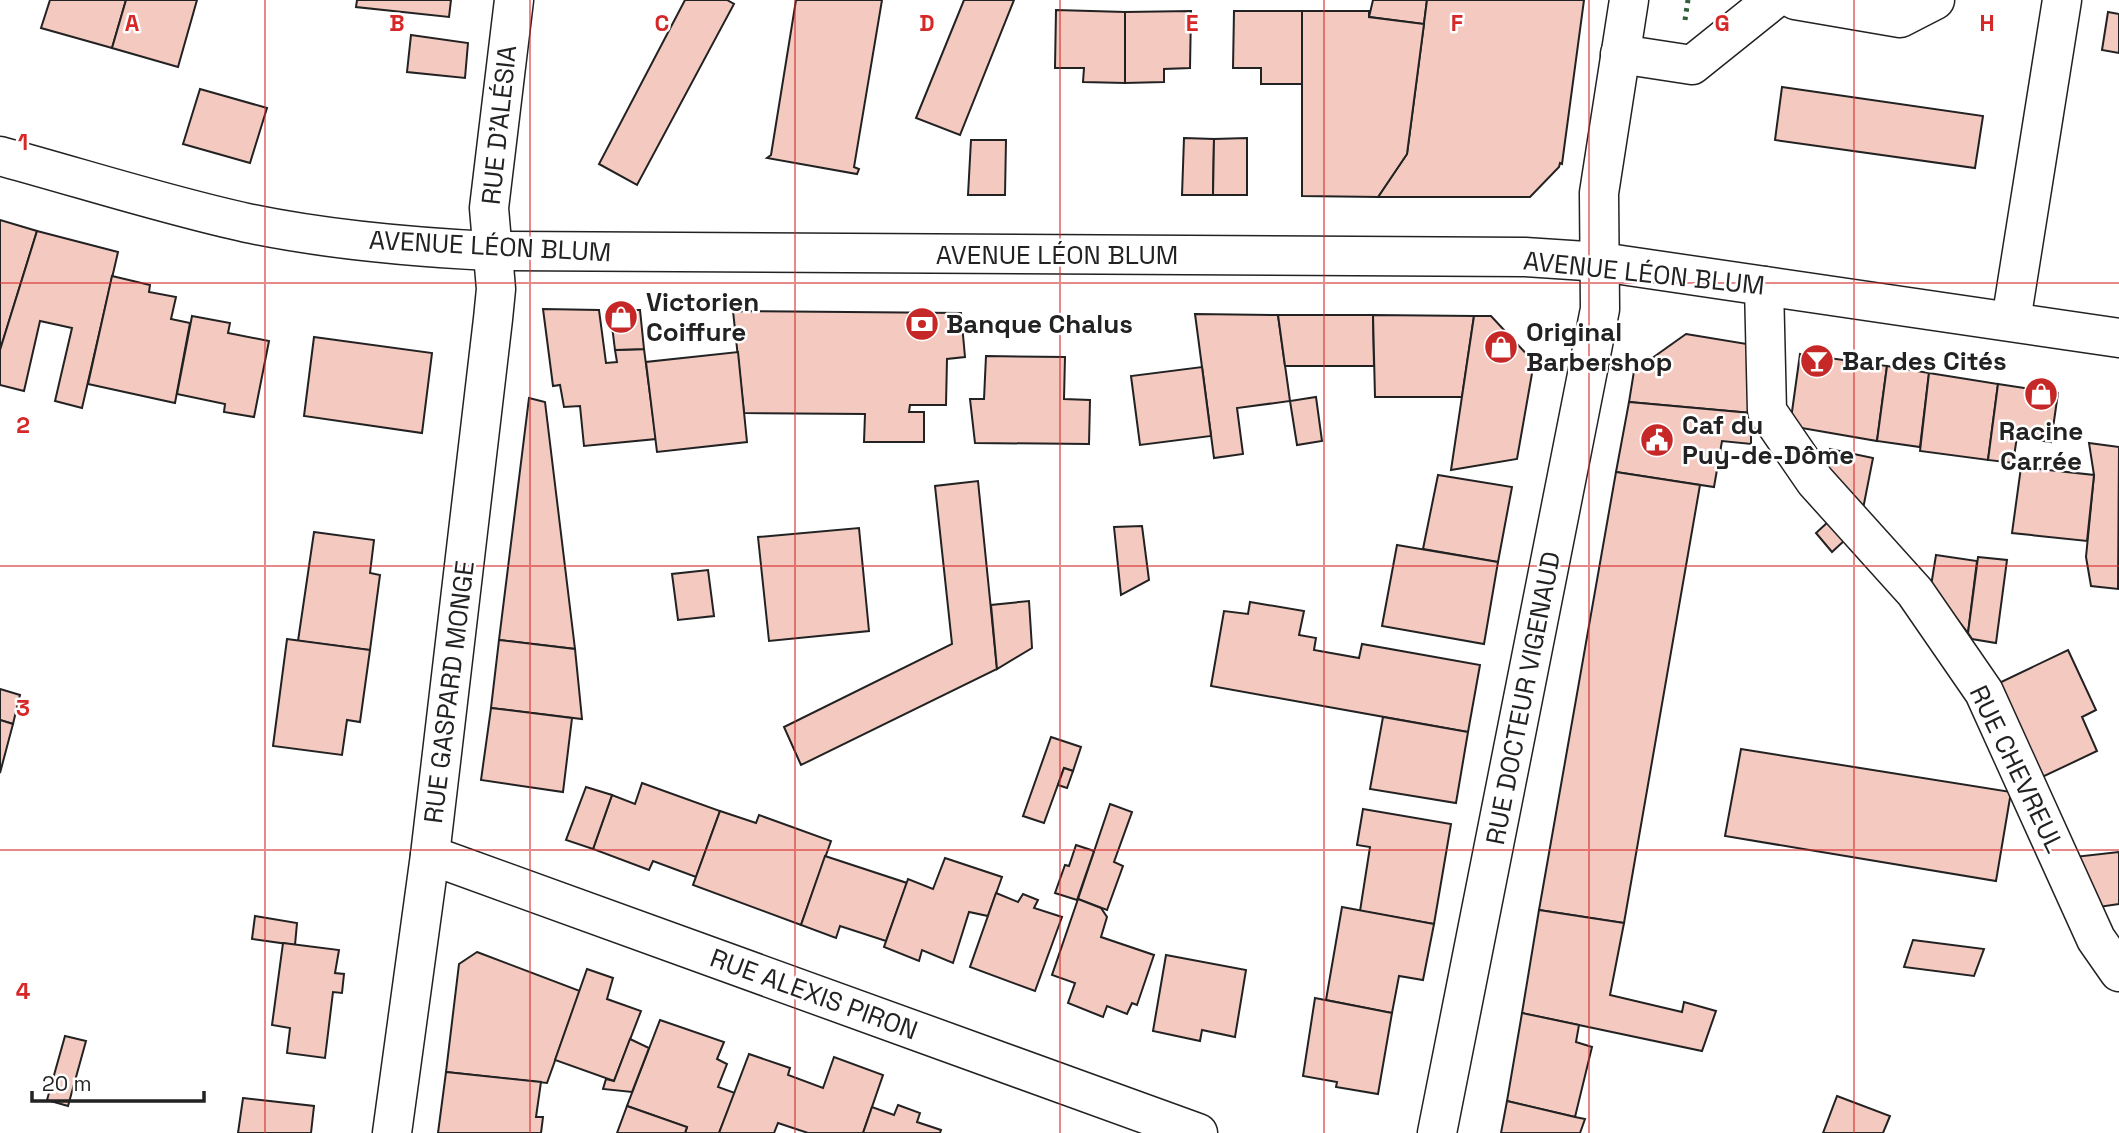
<svg xmlns="http://www.w3.org/2000/svg" width="2119" height="1133" font-family="'Space Grotesk',sans-serif">
<style>
.building{fill:#f3c9c0;stroke:#222;stroke-width:2}
.lines{fill:none;stroke-linecap:round;stroke-linejoin:round}
.minor-casing{stroke:#222;stroke-width:41}
.major-casing{stroke:#222;stroke-width:41}
.minor{stroke:#fff;stroke-width:38}
.major{stroke:#fff;stroke-width:38}
.hedge{stroke:#2f5e38;stroke-width:5;stroke-dasharray:3.5 5;stroke-linecap:butt}
.grid{fill:none;stroke:#d62828;stroke-width:2;stroke-opacity:0.55}
.labels{text-anchor:middle;dominant-baseline:central;stroke-width:5;stroke-linejoin:round;paint-order:stroke}
.street-label{font-size:26px;fill:#222;stroke:#fff}
.poi-label{font-size:26px;font-weight:bold;fill:#222;stroke:#fff;text-anchor:start}
.grid-label{font-size:23px;text-anchor:middle;font-weight:bold;fill:#d62828;stroke:#fff;stroke-width:5;stroke-linejoin:round;paint-order:stroke}
</style>
<rect width="100%" height="100%" fill="#fff"/>
<!-- building -->
<g class="building">
<path d="M50,0h76l-14,48 -71,-20z"/>
<path d="M126,0h71l-19,67 -66,-19z"/>
<path d="M357,0h94l-2,17 -93,-10z"/>
<path d="M685,0h42l7,4 -97,181 -38,-21z"/>
<path d="M796,0h86l-28,167 5,2 -2,5 -90,-16 4,-3z"/>
<path d="M964,0h50l-54,135 -44,-17z"/>
<path d="M1373,0h54l-3,24 -55,-7z"/>
<path d="M1427,0h157l-22,164 -2,-1 -1,4 -29,30h-152l29,-43z"/>
<path d="M1056,10l69,2v71l-42,-1 1,-14h-29z"/>
<path d="M1191,11l-1,57 -26,1v13l-39,1v-71z"/>
<path d="M1234,11h68v73h-41v-16h-28z"/>
<path d="M1302,11h67v6l55,7 -17,130 -29,43 -76,-1z"/>
<path d="M2108,12l11,2v39l-17,-3z"/>
<path d="M411,35l57,8 -3,35 -58,-6z"/>
<path d="M1782,87l201,29 -8,52 -200,-28z"/>
<path d="M200,89l67,19 -17,55 -67,-19z"/>
<path d="M1184,138l30,1 -1,56h-31z"/>
<path d="M1247,138v57h-34l1,-56z"/>
<path d="M971,140h35l-1,55h-37z"/>
<path d="M0,220l37,11 -37,119z"/>
<path d="M37,231l81,21 -36,156 -27,-7 17,-73 -32,-7 -16,70 -24,-6v-35z"/>
<path d="M112,276l38,9 -1,7 27,5 -5,22 19,4 -15,80 -87,-19z"/>
<path d="M543,309l56,1 7,53 11,-1 -2,-12 29,-1 12,90 -72,7 -4,-40 -16,1 -4,-22 -7,1z"/>
<path d="M610,310h30l4,39 -29,1z"/>
<path d="M733,311l228,2 4,44 -18,2 -1,46h-36l-1,7h15v30h-60l1,-28 -121,-1z"/>
<path d="M1195,314l83,1 12,86 -53,7 6,46 -29,4z"/>
<path d="M1278,315h95l1,51h-89z"/>
<path d="M1373,315l101,1 -12,81h-87z"/>
<path d="M192,316l38,7 -2,10 41,8 -15,76 -30,-5 1,-8 -48,-10z"/>
<path d="M1474,316h17l43,46 -17,97 -66,11z"/>
<path d="M1686,334l67,11 -2,68 -122,-11 5,-31z"/>
<path d="M314,337l118,16 -10,80 -118,-17z"/>
<path d="M738,352l9,90 -90,10 -11,-90z"/>
<path d="M1800,354l87,12 -10,75 -87,-15z"/>
<path d="M986,356l79,1 -1,42 26,1 -1,44 -114,-1 -5,-44h14z"/>
<path d="M1887,366l42,7 -9,74 -43,-6z"/>
<path d="M1202,367l9,69 -71,9 -9,-69z"/>
<path d="M1929,373l69,11 -10,76 -68,-9z"/>
<path d="M1998,384l60,9 -7,49 -34,-5 -4,26 -25,-3z"/>
<path d="M1316,397l6,44 -25,4 -7,-44z"/>
<path d="M529,398l16,4 30,247 -76,-9z"/>
<path d="M1629,402l122,11v31l-29,-3 -8,46 -98,-15z"/>
<path d="M2089,443l30,4 -1,142 -27,-3 -5,-29 8,-82z"/>
<path d="M1830,449l43,9 -10,51 -37,-41z"/>
<path d="M2021,467l73,8 -7,66 -75,-8z"/>
<path d="M1616,472l84,13 -76,438 -85,-13z"/>
<path d="M1438,475l74,12 -14,75 -75,-13z"/>
<path d="M978,481l19,188 -196,96 -17,-38 168,-83 -17,-158z"/>
<path d="M1829,521l16,19 -13,12 -16,-19z"/>
<path d="M1142,526l7,54 -28,15 -7,-68z"/>
<path d="M859,528l10,103 -100,10 -11,-104z"/>
<path d="M314,532l60,8 -4,33 10,2 -10,75 -72,-9z"/>
<path d="M1397,545l101,17 -14,82 -102,-18z"/>
<path d="M1936,555l41,6 -9,72 -37,-47z"/>
<path d="M1978,557l29,3 -11,83 -24,-4 -4,-6z"/>
<path d="M708,570l6,46 -36,4 -6,-46z"/>
<path d="M1029,601l3,47 -35,21 -6,-64z"/>
<path d="M1250,602l54,9 -5,24 17,3 -2,12 45,8 3,-14 118,21 -12,67 -257,-46 13,-75 24,3z"/>
<path d="M287,639l83,11 -10,72 -13,-2 -5,35 -69,-9z"/>
<path d="M499,640l76,9 7,70 -91,-11z"/>
<path d="M2068,650l28,60 -14,7 15,34 -59,28 -41,-95z"/>
<path d="M0,689l20,6 -7,29 -13,-4z"/>
<path d="M491,708l81,10 -9,74 -82,-12z"/>
<path d="M1383,717l85,15 -12,71 -86,-14z"/>
<path d="M0,720l13,4 -13,49z"/>
<path d="M1051,737l30,10 -8,24 -9,-3 -20,55 -21,-7z"/>
<path d="M1741,749l270,43 -15,89 -271,-45z"/>
<path d="M1064,768l9,3 -6,17 -9,-3z"/>
<path d="M642,783l78,28 -24,66 -43,-16 -4,9 -56,-21 19,-54 23,9z"/>
<path d="M586,787l26,8 -19,54 -27,-9z"/>
<path d="M1110,804l22,8 -18,50 9,4 -16,44 -29,-11z"/>
<path d="M1363,809l88,15 -17,100 -74,-13 10,-64 -13,-2z"/>
<path d="M720,811l36,12 3,-8 72,26 -30,84 -108,-40z"/>
<path d="M1076,845l18,6 -17,49 -22,-7 10,-28 4,1z"/>
<path d="M2119,852v52l-20,3 -25,-50z"/>
<path d="M825,856l82,27 -21,58 -46,-15 -4,12 -35,-13z"/>
<path d="M945,858l57,19 -14,39 -19,-4 -16,51 -31,-13 -3,11 -35,-14 24,-68 25,10z"/>
<path d="M996,893l22,9 5,-8 15,6 -4,8 28,9 -27,74 -65,-24z"/>
<path d="M1078,899l23,9 6,9 -6,20 53,18 -17,50 -5,-2 -5,11 -20,-8 -4,11 -35,-14 7,-20 -23,-8z"/>
<path d="M1342,907l92,17 -11,56 -24,-4 -7,37 -66,-13z"/>
<path d="M1539,910l85,13 -14,72 72,17 2,-10 32,9 -14,40 -180,-38z"/>
<path d="M255,916l42,7 -2,22 -43,-6z"/>
<path d="M1913,940l71,9 -10,27 -70,-9z"/>
<path d="M283,943l56,7 -4,23 9,1 -2,19 -9,-1 -8,66 -38,-5 3,-25 -18,-3z"/>
<path d="M477,952l103,39 -33,92 -101,-11 13,-108z"/>
<path d="M1166,955l80,15 -11,67 -33,-7 -2,11 -47,-10z"/>
<path d="M587,969l26,9 -6,21 34,12 -27,70 -59,-21z"/>
<path d="M1315,998l77,15 -14,81 -42,-7 1,-5 -34,-6z"/>
<path d="M1522,1013l57,12 -3,17 16,5 -17,70 -68,-16z"/>
<path d="M660,1020l64,22 -7,17 10,5 -9,23 17,6 -16,40h-34l2,-6 -60,-21z"/>
<path d="M65,1036l21,5 -18,65 -21,-6z"/>
<path d="M630,1039l19,9 -17,44 -29,-3 3,-10 8,2z"/>
<path d="M749,1054l41,14 -2,7 35,13 11,-31 49,18 -20,58h-55l-30,-10 -4,10h-55z"/>
<path d="M446,1072l95,10 -5,35h7l-2,16h-103z"/>
<path d="M1837,1096l53,20 -7,17h-60z"/>
<path d="M243,1098l71,8 -3,27h-73z"/>
<path d="M1507,1101l68,16 10,2 -5,14h-79z"/>
<path d="M898,1105l22,8 -3,9 24,8 -1,3h-77l9,-26 22,8z"/>
<path d="M627,1106l60,21 -2,6h-68z"/>
</g>
<g class="lines">
<!-- minor casing -->
<g class="minor-casing">
<g id="minor">
<path d="M1795,0l105,18 35,-18"/>
<path d="M1620,54l72,11 81,-65"/>
<path d="M1764,286l3,125 48,70 100,111 69,100 112,247 23,33"/>
<path d="M2011,321l51,-321"/>
<path d="M430,855l768,278"/>
<path d="M392,1133l38,-278 63,-536 3,-30 -7,-81 25,-208"/>
<path d="M1437,1133l163,-824 -1,-116 30,-193"/>
</g>
</g>
<!-- major casing -->
<g class="major-casing">
<path id="major" d="M0,156c81,22 165,49 247,67 81,17 162,24 244,28l1034,6 76,5 518,76"/>
</g>
<!-- minor -->
<use href="#minor" class="minor"/>
<!-- major -->
<use href="#major" class="major"/>
<!-- hedge -->
<path class="hedge" d="M1685,20l3,-20"/>
</g>
<!-- grid -->
<path class="grid" d="M265,0v1133M530,0v1133M795,0v1133M1060,0v1133M1324,0v1133M1589,0v1133M1854,0v1133M0,283h2119M0,566h2119M0,850h2119"/>
<!-- icons -->
<defs>
<g id="shop-disc" transform="scale(1.75)"><circle r="9.5" fill="#c62828" stroke="#fff"/><path d="M-5-2.5h2.3a2.7 3.5 0 0 1 5.4 0H5L5.5 6h-11ZM-1.5-2.5h3a1.5 2.3 0 0 0-3 0Z" fill="#fff"/></g>
<g id="bank-disc" transform="scale(1.75)"><circle r="9.5" fill="#c62828" stroke="#fff"/><path d="M-6-4H6V4H-6ZM0-2.3a2.3 2.3 0 1 0 0 4.6a2.3 2.3 0 1 0 0-4.6Z" fill="#fff"/></g>
<g id="bar-disc" transform="scale(1.75)"><circle r="9.5" fill="#c62828" stroke="#fff"/><path d="M-6-5H6L.8 .8V4.5H3.5V6h-7V4.5H-.8V.8Z" fill="#fff"/></g>
<g id="civic-disc" transform="scale(1.75)"><circle r="9.5" fill="#c62828" stroke="#fff"/><path d="M-.6-6.5H3V-4.5H.6V-3L4-1V1h2V6H-6V1h2V-1L-.6-3ZM-1.2 2.5V6h2.4V2.5Z" fill="#fff"/></g>
</defs>
<g fill-rule="evenodd">
<use href="#shop-disc" x="621" y="317"/>
<use href="#bank-disc" x="922" y="324"/>
<use href="#shop-disc" x="1501" y="347"/>
<use href="#bar-disc" x="1817" y="361"/>
<use href="#shop-disc" x="2041" y="394"/>
<use href="#civic-disc" x="1657" y="440"/>
</g>
<g class="labels">
<!-- street labels -->
<g class="street-label">
<text transform="translate(499 125) rotate(-84)">RUE D'ALÉSIA</text>
<text transform="translate(490 246) rotate(3)">AVENUE LÉON BLUM</text>
<text x="1057" y="255">AVENUE LÉON BLUM</text>
<text transform="translate(1644 273) rotate(6)">AVENUE LÉON BLUM</text>
<text transform="translate(449 692) rotate(-83)">RUE GASPARD MONGE</text>
<text transform="translate(1523 698) rotate(-79)">RUE DOCTEUR VIGENAUD</text>
<text transform="translate(2017 769) rotate(64)">RUE CHEVREUL</text>
<text transform="translate(814 994) rotate(20)">RUE ALEXIS PIRON</text>
</g>
<!-- poi labels -->
<g class="poi-label">
<text x="646" y="302">Victorien<tspan x="646" dy="30">Coiffure</tspan></text>
<text x="946" y="324">Banque Chalus</text>
<text x="1526" y="332">Original<tspan x="1526" dy="30">Barbershop</tspan></text>
<text x="1842" y="361">Bar des Cités</text>
<text x="1682" y="425">Caf du<tspan x="1682" dy="30">Puy-de-Dôme</tspan></text>
<text x="2041" y="431" text-anchor="middle">Racine<tspan x="2041" dy="30">Carrée</tspan></text>
</g>
</g>
<g class="grid-label">
<text x="132" y="31">A</text>
<text x="397" y="31">B</text>
<text x="662" y="31">C</text>
<text x="927" y="31">D</text>
<text x="1192" y="31">E</text>
<text x="1457" y="31">F</text>
<text x="1722" y="31">G</text>
<text x="1987" y="31">H</text>
<text x="23" y="150">1</text>
<text x="23" y="433">2</text>
<text x="23" y="716">3</text>
<text x="23" y="999">4</text>
</g>
<!-- scale -->
<path d="M32 1091v10h172v-10" fill="none" stroke="#222222" stroke-width="3.5"/>
<text x="42" y="1091" font-size="21" fill="#222222" stroke="#ffffff" stroke-width="5" paint-order="stroke">20 m</text>
</svg>
